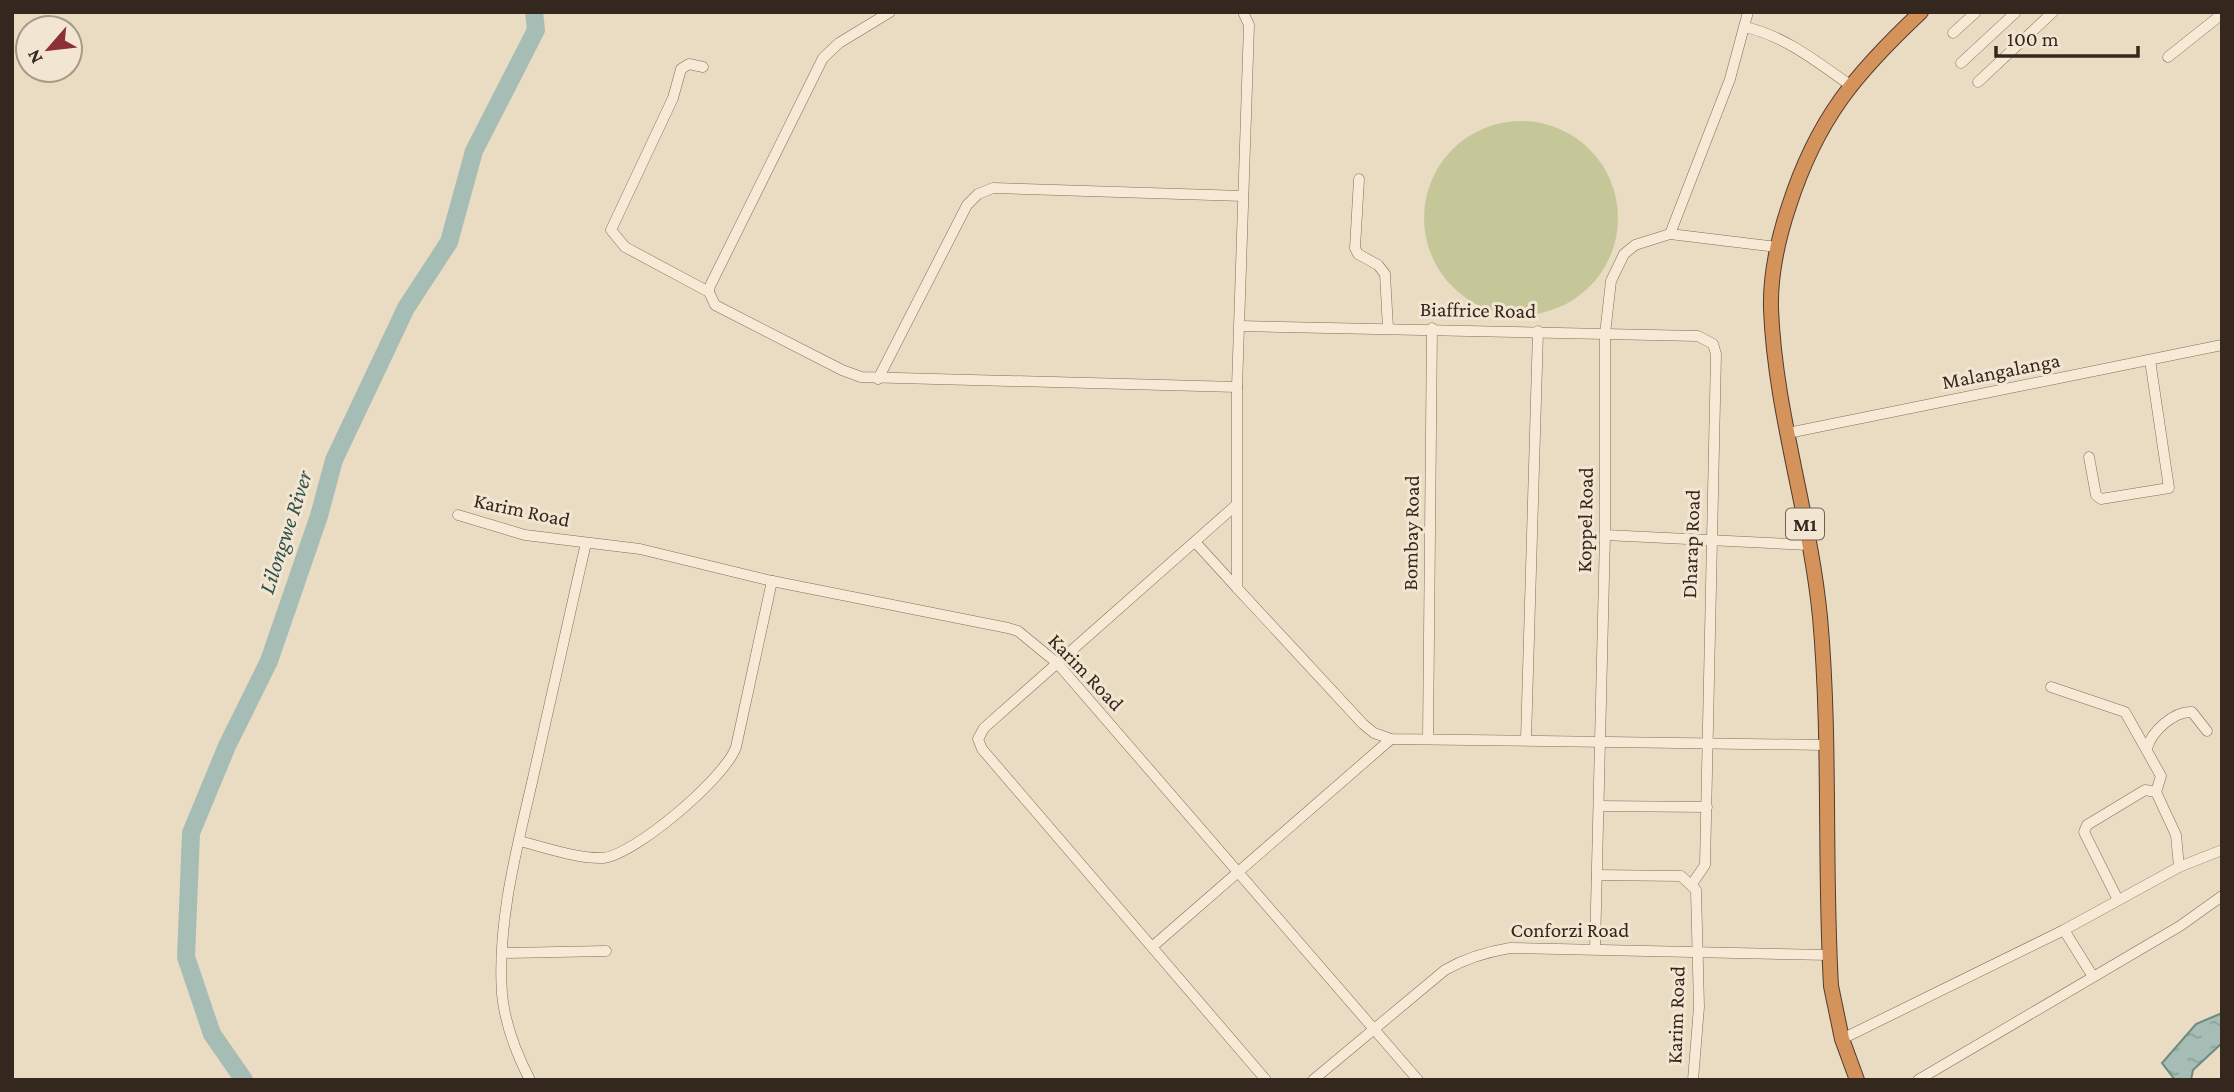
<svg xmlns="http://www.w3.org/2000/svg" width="2234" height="1092" font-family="'Crimson Pro',serif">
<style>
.green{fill:#c5c798}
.water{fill:url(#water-ripples);stroke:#6d8a80;stroke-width:2}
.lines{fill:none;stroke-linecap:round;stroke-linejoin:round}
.river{stroke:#a5bdb4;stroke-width:18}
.minor-casing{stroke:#826d5b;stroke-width:11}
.highway-casing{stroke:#503c2f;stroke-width:16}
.minor{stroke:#f6e9d5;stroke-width:10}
.highway{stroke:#d3935a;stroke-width:14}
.labels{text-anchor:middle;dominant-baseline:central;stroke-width:6;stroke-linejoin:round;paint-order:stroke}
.shield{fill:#f2e6d2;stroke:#6d6054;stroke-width:2}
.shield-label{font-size:19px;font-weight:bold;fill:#34271e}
.street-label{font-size:21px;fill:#34271e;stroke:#f2e6d2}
.water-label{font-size:23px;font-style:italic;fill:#2f524d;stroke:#f2e6d2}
</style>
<defs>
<pattern id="water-ripples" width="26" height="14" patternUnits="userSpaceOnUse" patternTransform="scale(1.75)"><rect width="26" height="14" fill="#a5bdb4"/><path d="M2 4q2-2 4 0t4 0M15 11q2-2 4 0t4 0" fill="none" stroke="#8fa29a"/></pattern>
</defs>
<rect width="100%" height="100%" fill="#eadbc3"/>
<!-- green -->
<circle class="green" cx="1521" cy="218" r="97"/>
<!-- water -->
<path class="water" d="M2222,1013v30l-29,27 -2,10h-16l-13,-17 34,-39z"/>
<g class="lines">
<!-- river -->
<path class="river" d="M244,1080l-32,-46 -26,-77 5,-124 36,-87 42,-85 50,-145 15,-56 72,-152 43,-66 25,-91 62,-121 -2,-18"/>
<!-- minor casing -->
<g class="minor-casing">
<g id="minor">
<path d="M890,12l-51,31 -16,15 -113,228 -1,6 6,13 127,65 19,7 376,10"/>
<path d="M1243,12l6,13 -12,362v201l126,136 11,9 17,6 434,6"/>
<path d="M1745,27c40,9 72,35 105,58"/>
<path d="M1953,33l23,-21"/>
<path d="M2168,57l54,-43"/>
<path d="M1961,63l55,-51"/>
<path d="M703,67l-14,-3 -8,5 -8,29 -62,132 14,17 84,45"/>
<path d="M1978,82l75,-70"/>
<path d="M1359,179l-4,69 3,6 20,11 7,9 3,54"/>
<path d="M1670,234l60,-155 18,-67"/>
<path d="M1240,326l458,10 15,8 3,10 -11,511 -13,19"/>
<path d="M878,379l89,-174 11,-11 15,-6 250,8"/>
<path d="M1788,433l434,-88"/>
<path d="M2089,457l7,38 5,4 68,-11 -19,-128"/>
<path d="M1235,506l-251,222 -6,11 4,10 284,331"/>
<path d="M458,515l67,20 115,14 132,32 236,47 10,3 39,32 361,417"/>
<path d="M1605,535l204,10"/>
<path d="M1196,543l41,45"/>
<path d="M2051,687l74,25 36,64 -5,16"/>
<path d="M1428,738l4,-410"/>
<path d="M1526,739l12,-408"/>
<path d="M2147,748c5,-17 27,-37 45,-36l15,19"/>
<path d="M1599,806l108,1"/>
<path d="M519,841c26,6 58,18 84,17 32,-3 123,-81 133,-111l36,-166"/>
<path d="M1597,875l84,1 15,14 3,117 -6,73"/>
<path d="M2118,900l-34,-68 3,-7 58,-35 11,2 20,43 3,32"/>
<path d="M2064,930l28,45"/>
<path d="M1152,947l239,-208"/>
<path d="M1595,949l10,-414v-201l6,-53 13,-27 11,-9 35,-11 107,13"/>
<path d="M502,953l104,-2"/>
<path d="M1842,1039l222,-109 115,-63 43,-17"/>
<path d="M530,1080c-14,-27 -25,-55 -28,-86 -5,-73 15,-146 31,-216 18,-79 35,-157 53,-235"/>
<path d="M1313,1080l132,-110c21,-12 41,-18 65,-22l319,7"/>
<path d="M1918,1080l262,-154 42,-30"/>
</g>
</g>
<!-- highway casing -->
<g class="highway-casing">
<path id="highway" d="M1857,1080l-15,-41 -11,-53c-7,-123 0,-247 -11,-369 -10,-103 -45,-204 -49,-308 -1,-35 7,-70 18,-103 28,-87 66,-132 132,-194"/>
</g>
<!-- minor -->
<use href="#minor" class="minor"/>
<!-- highway -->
<use href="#highway" class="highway"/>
</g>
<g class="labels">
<!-- shield labels -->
<rect class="shield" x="1786" y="508.5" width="38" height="31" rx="5"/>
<g class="shield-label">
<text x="1805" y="524">M1</text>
</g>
<!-- street labels -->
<g class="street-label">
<text transform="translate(1478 310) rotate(1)">Biaffrice Road</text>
<text transform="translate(2001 371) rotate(-11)">Malangalanga</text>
<text transform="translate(522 510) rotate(12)">Karim Road</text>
<text transform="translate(1585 520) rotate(-89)">Koppel Road</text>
<text transform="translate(1411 533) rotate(-89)">Bombay Road</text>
<text transform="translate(1691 544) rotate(-88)">Dharap Road</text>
<text transform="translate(1086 672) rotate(46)">Karim Road</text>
<text x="1570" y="930">Conforzi Road</text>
<text transform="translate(1676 1015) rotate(-88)">Karim Road</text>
</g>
<!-- water labels -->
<g class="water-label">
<text transform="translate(285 532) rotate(-72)">Lilongwe River</text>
</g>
</g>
<!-- border -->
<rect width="2234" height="1092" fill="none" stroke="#34271e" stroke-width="28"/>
<!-- north arrow -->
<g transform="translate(49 49) rotate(242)"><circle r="33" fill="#f2e6d2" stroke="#a69a8a" stroke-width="2"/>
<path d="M0-5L12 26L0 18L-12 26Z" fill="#8c3039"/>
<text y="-10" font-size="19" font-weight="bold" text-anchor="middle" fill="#34271e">N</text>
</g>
<!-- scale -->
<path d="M1996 46v10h142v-10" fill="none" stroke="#34271e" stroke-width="3.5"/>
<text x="2007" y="46" font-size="21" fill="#34271e" stroke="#f2e6d2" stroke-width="5" paint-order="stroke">100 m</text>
</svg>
